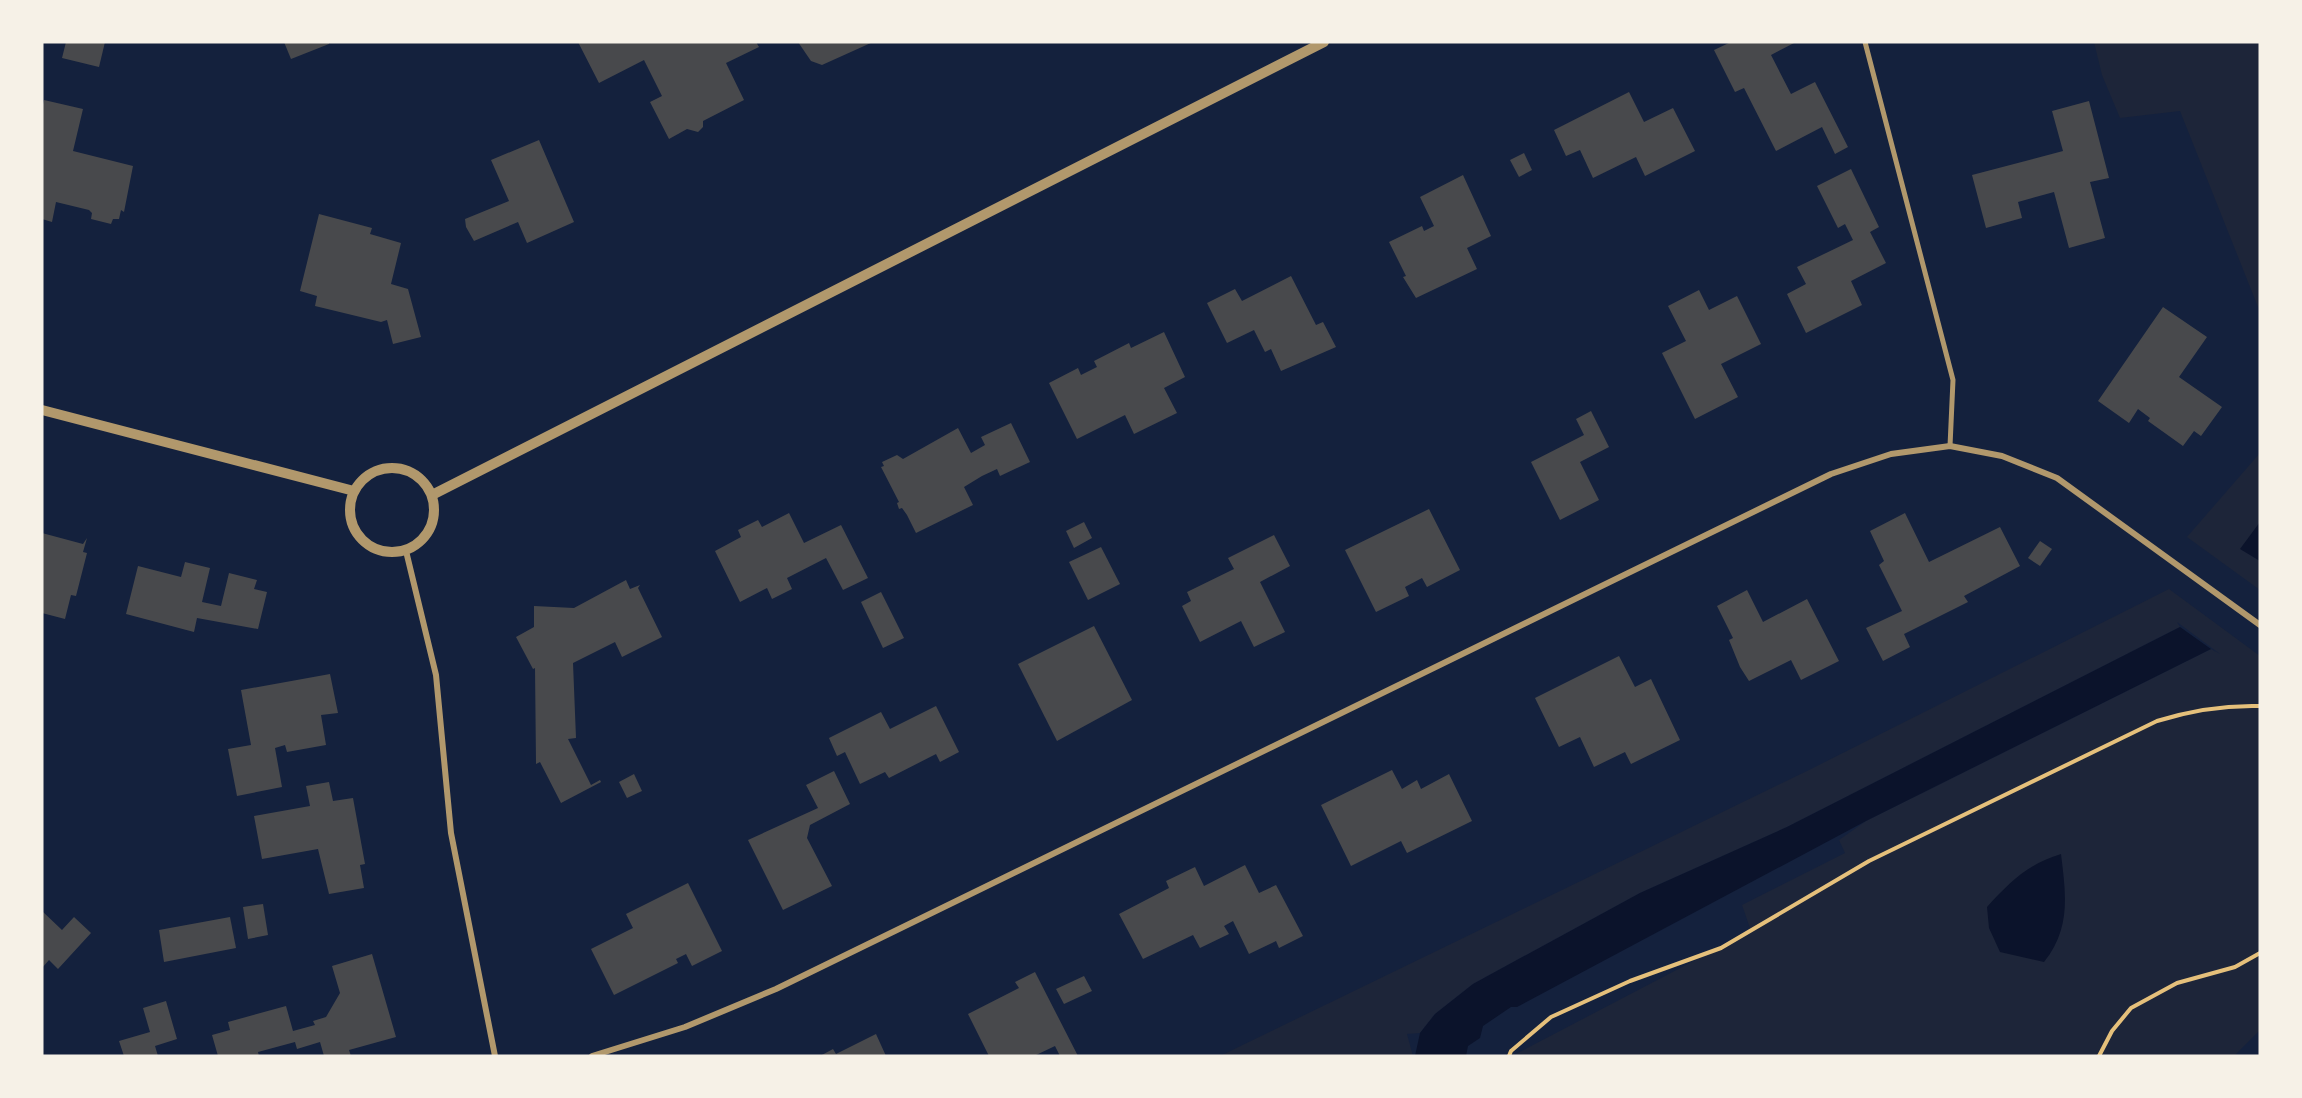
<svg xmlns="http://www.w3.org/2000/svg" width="2302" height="1098" font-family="'Nunito Sans',sans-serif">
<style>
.green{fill:#1d2539}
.water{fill:#0b132b}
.building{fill:#48494c}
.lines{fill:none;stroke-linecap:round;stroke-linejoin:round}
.path{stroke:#e5c07b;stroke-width:4}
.pedestrian{stroke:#b1986c;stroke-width:5}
.minor{stroke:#b1986c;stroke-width:6}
.tertiary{stroke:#b1986c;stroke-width:10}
</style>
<rect width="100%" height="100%" fill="#14213d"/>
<!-- green -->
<g class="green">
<path d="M2094,42h166v270l-80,-201 -60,7 -18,-43z"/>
<path d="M2260,453v69l-19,27 19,12v29l-73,-53z"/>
<path d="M2169,589l91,67v374l-26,26h-722l239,-125 -9,-26 103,-52 -6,-13 27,-19 345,-172 9,5 -43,-32 3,5 -393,200 -147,66 -167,91 -38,30 -15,19 -13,1 6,22h-193l587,-285z"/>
</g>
<!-- water -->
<g class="water">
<path d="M2260,522v39l-20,-12z"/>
<path d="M2180,627l31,22 -345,172 -349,186h-6l-28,19 -3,12 -12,8 -2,10h-51l5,-23 15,-19 38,-30 167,-91 147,-66z"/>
<path d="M2061,854c5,41 10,74 -17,108l-44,-10 -11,-24 -2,-21c23,-25 41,-43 74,-53z"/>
</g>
<!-- building -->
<g class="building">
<path d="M66,42h39l-6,25 -37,-9z"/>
<path d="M284,42h45v2l-38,15z"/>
<path d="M578,42h178l3,5 -33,16 18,37 -41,21v6l-5,5 -11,-3 -18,10 -19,-37 12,-6 -18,-36 -45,23z"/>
<path d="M798,42h75l-51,23 -11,-4z"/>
<path d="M1731,42h65l-25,13 20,39 24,-12 33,65 -13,7 -13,-27 -46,24 -32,-63 -9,4 -21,-42z"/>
<path d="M1629,92l15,30 29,-14 22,43 -50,25 -9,-19 -43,21 -13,-28 -14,6 -12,-26z"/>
<path d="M44,100l39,9 -10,42 60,15 -9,46 -3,-2 -2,9h-6l-2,5 -20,-5 1,-6 -3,-3 -33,-8 -4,20 -10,-3v-110z"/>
<path d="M2089,101l20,77 -19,4 15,56 -36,10 -15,-56 -36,10 4,16 -36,10 -14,-53 91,-24 -11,-40z"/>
<path d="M539,140l35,82 -47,21 -9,-21 -44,19 -8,-14 -1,-8 44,-18 -18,-41z"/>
<path d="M1524,153l8,17 -13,7 -9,-17z"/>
<path d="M1851,169l28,58 -9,5 16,31 -35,18 11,24 -56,28 -19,-39 19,-10 -9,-17 56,-27 -8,-16 -7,4 -21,-42z"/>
<path d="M1463,175l28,61 -24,12 10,21 -61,29 -13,-21 3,-1 -17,-34 33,-16 2,5 10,-5 -14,-29z"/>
<path d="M319,214l53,14 -2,6 31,9 -10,41 17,5 13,48 -28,7 -6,-24 -6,2 -66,-16 2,-10 -17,-5z"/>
<path d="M1291,276l25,49 7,-3 13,25 -55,24 -10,-22 -6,3 -11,-22 -27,13 -20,-40 28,-14 7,12z"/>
<path d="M1699,290l10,20 28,-14 24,48 -40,20 17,33 -43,22 -33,-66 24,-12 -18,-35z"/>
<path d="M2163,307l44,30 -28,40 43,30 -21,29 -7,-5 -11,15 -35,-25 2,-3 -12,-9 -9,14 -31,-22z"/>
<path d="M1164,332l21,45 -21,11 13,25 -43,21 -9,-19 -48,24 -28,-56 29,-15 3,7 16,-8 -3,-6 35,-18 2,5z"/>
<path d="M1591,411l18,36 -29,15 19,38 -39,20 -29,-58 53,-27 -8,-16z"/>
<path d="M1011,423l19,39 -30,14 -3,-7 -15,7 -18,11 9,18 -57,28 -9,-18 -5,-7 -3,1 -2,-6 2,-1 -18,-35 3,-1 -2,-4 15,-7 6,4 55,-31 13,25 14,-8 -4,-8z"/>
<path d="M1429,509l31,61 -33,17 -5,-9 -17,9 4,9 -33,16 -31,-62z"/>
<path d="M789,513l15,30 37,-18 27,53 -25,12 -17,-32 -39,20 5,11 -20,10 -5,-11 -27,14 -25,-51 26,-14 -3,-7 20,-10 4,7z"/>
<path d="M1905,513l24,49 71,-35 20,39 -56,30 4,6 -64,32 6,13 -27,14 -17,-33 36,-17 -23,-46 5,-4 -14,-30z"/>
<path d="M1084,522l8,16 -18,10 -8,-17z"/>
<path d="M42,533l41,11 4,-6 -4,14 4,1 -11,43 -5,-1 -6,24 -23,-6z"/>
<path d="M1274,535l16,31 -30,16 25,50 -31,15 -13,-26 -41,21 -18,-36 9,-5 -4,-9 47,-23 -6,-11z"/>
<path d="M2040,541l12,8 -12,17 -12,-8z"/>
<path d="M1101,547l19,37 -32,16 -19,-38z"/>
<path d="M185,562l25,6 -8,34 19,4 8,-33 28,7 -3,9 13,3 -9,37 -61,-11 -3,14 -68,-18 12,-48 43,11z"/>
<path d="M626,580l4,9 10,-4 -2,3 24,49 -40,20 -7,-15 -42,21 3,75 -8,1 23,46 9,-5 1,2 -40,21 -21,-41 -4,2 -1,-96 -2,1 -17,-32 18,-10v-21l40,2z"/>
<path d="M1747,590l16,32 44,-23 32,62 -38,19 -10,-20 -42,21 -9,-14 -11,-27 4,-2 -16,-32z"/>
<path d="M881,592l23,46 -21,10 -22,-46z"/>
<path d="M1094,626l38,74 -75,41 -39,-77z"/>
<path d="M1619,656l16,31 16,-8 29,61 -49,24 -6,-12 -31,15 -14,-30 -21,10 -24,-49z"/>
<path d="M330,674l8,39 -17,2 5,30 -39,7 -2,-7 -10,3 7,39 -45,9 -9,-47 23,-4 -10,-55z"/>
<path d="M936,706l23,46 -19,10 -4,-8 -47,24 -4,-6 -25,12 -15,-32 -8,4 -8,-18 52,-26 9,17z"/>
<path d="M1392,770l10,19 15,-9 4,9 28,-15 23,47 -65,32 -6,-12 -50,25 -30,-61z"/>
<path d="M834,771l16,33 -40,21 -3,13 25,48 -49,24 -35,-70 70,-32 -12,-23z"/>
<path d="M634,774l8,17 -15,7 -8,-16z"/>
<path d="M329,782l4,19 20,-3 12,66 -5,1 4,23 -35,6 -11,-45 -56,10 -8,-43 56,-10 -4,-20z"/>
<path d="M1245,865l14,28 17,-8 27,51 -24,12 -3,-7 -27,13 -16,-33 -9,5 5,8 -29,14 -7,-13 -50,24 -24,-45 50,-26 -3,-7 29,-14 9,19z"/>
<path d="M688,883l34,68 -30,15 -6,-12 -10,5 2,4 -64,32 -23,-46 42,-21 -7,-14z"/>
<path d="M263,904l5,31 -20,4 -5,-32z"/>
<path d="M42,911l20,19 12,-13 17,16 -33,36 -9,-9 -7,8z"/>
<path d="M230,917l6,31 -72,14 -5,-32z"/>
<path d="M372,954l24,83 -47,13 2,6h-27l-4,-14 -23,7 -2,-7 -37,10 1,4h-41l-6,-21 18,-5 -2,-8 58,-16 7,25 22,-6 -2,-4 13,-4 14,-24 -8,-27z"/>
<path d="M1035,972l43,84h-18l-5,-10 -21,10h-45l-21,-42 51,-26 -4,-6z"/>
<path d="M1084,976l8,15 -28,13 -8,-15z"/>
<path d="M166,1001l11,38 -22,7 3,10h-34l-5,-15 31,-9 -7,-24z"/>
<path d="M876,1034l10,22h-66l13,-7 3,5z"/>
</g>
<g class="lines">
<!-- path -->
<g class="path">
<path d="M1509,1056l2,-5 40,-34 79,-36 91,-33 148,-87 288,-140c35,-11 66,-16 103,-15"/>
<path d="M2099,1056l13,-25 19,-23 46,-25 58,-16 25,-14"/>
</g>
<!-- pedestrian -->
<path class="pedestrian" d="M1865,42l88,338 -3,66"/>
<!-- minor -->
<g class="minor">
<path d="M406,551l30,124 15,158 44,223"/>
<path d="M592,1056l93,-29 91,-38 1055,-515 60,-20 59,-8 52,10 55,22 203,147"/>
</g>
<!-- tertiary -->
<g class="tertiary">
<path d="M42,410l312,81"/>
<circle cx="392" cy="510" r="42"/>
<path d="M432,495l892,-453"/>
</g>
</g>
<!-- border -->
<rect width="2302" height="1098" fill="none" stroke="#f6f1e7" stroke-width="87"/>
</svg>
